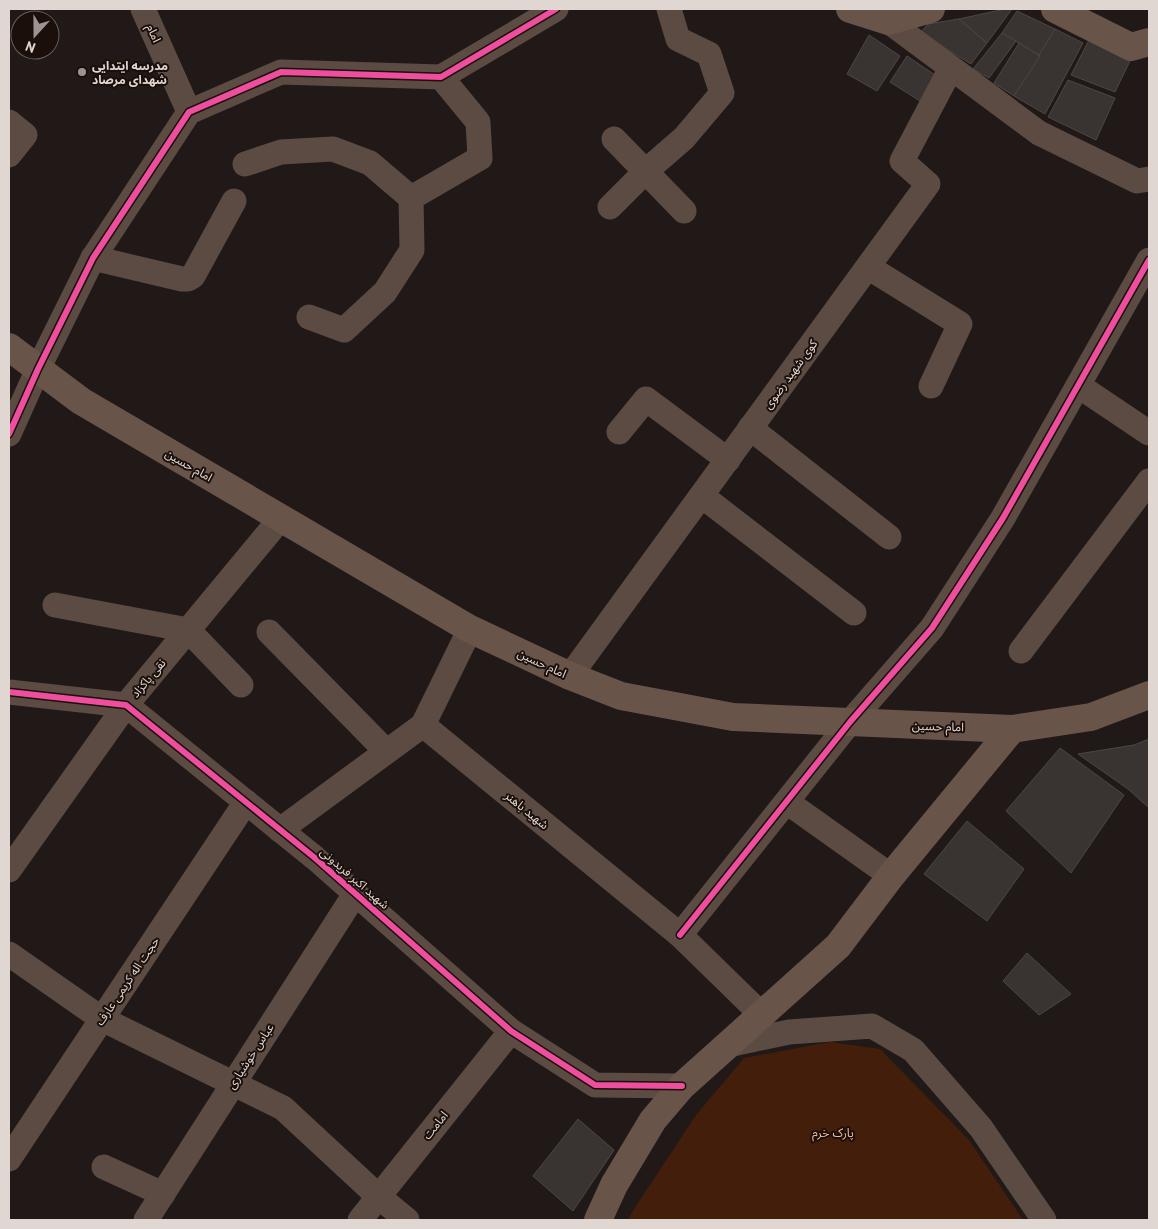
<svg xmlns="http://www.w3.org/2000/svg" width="1158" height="1229" font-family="'PT Sans','Noto Sans Arabic',sans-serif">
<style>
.green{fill:#431f0b}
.building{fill:#393431;stroke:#4d4744}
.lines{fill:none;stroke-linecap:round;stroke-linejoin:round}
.street{stroke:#5b4b42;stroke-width:25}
.secondary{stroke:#685449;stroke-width:28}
.cycleway-casing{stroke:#1a0f0a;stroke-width:9}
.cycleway{stroke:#ef4d9e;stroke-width:6}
.poi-dot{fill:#9d9491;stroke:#1a0f0a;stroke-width:2}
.labels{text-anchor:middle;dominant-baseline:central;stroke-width:4;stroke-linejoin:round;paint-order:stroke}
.street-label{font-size:12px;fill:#e0d7d3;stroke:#1a0f0a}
.poi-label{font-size:12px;font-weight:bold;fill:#e0d7d3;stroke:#1a0f0a;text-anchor:start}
.park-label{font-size:12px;fill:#febc9b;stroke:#1a0f0a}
</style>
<rect width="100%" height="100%" fill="#201917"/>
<!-- green -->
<path class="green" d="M830,1042l50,7 89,91 54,80h-395l4,-8 64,-97 48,-57z"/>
<!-- building -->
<g class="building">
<path d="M1005,9h7l-25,34 -28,-24z"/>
<path d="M1017,11l38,18 -15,27 -38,-23z"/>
<path d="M959,19l28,24 -16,21 -51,-31 8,-9z"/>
<path d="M1055,29l28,14 -38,71 -31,-18z"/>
<path d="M1002,33l14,8 -27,37 -16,-9z"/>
<path d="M869,35l31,21 -23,35 -30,-17z"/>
<path d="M1089,40l41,21 -15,31 -44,-17z"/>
<path d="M1019,43l21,13 -26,40 -20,-13z"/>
<path d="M907,56l31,21 -15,26 -33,-21z"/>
<path d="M1068,80l47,18 -19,42 -48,-23z"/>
<path d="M1149,739v69l-21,-19 -50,-35 56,-9z"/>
<path d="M1060,748l64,47 -53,78 -65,-62z"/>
<path d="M967,821l57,48 -37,52 -63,-47z"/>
<path d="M1027,953l44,41 -32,21 -36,-34z"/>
<path d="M578,1119l36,31 -41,61 -40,-35z"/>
</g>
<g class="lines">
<!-- street -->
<g class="street">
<path d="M143,9l46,103"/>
<path d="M888,21l151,112 98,48 12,-2"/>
<path d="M9,122l16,13 -16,20"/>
<path d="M614,139l70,72"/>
<path d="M245,164l36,-12 52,-3 37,14 41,35"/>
<path d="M610,207l36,-36 38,-33 38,-45 -13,-39 -31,-15 -9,-30"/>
<path d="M93,258l89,21h6l5,-3 41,-75"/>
<path d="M868,267l92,57 -29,62"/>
<path d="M309,317l35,13 41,-38 27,-42 -1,-52 69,-40 -2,-36 -37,-45"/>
<path d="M1079,386l70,47"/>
<path d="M750,428l139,109"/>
<path d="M619,432l27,-33 82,61"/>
<path d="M9,434l29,-65 55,-111 96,-146 92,-40 160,5 115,-68"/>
<path d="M702,496l152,117"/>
<path d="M55,605l133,25 53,55"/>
<path d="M269,632l117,119"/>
<path d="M1021,651l128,-170"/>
<path d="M570,676l358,-492 -26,-23 49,-93"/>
<path d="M9,692l117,13 189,153 196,173 84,54 87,1"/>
<path d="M423,725l47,-96"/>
<path d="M787,802l104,74"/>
<path d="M280,830l143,-105 257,210 82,80"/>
<path d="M9,870l117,-165 155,-187"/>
<path d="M680,935l170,-213 82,-94 71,-110 146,-258"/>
<path d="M9,954l93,65 181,89 96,89 28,23"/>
<path d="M728,1045l61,-13 83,-6 41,24 68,78 63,92"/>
<path d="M9,1159l237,-357"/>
<path d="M104,1167l59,27"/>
<path d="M146,1220l209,-326"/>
<path d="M360,1220l151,-189"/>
</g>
<!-- secondary -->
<g class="secondary">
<path d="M850,9l38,12 43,-12"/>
<path d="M1055,9l76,38 18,-5"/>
<path d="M9,347l72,54 389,228 100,47 51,20 112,21 279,12 79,-12 58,-22"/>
<path d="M598,1220l16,-35 39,-65 29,-34 156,-140 53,-70 121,-147"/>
</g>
<!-- cycleway casing -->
<g class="cycleway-casing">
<g id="cycleway">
<path d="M9,434l29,-65 55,-111 96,-146 92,-40 160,5 115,-68"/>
<path d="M9,692l117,13 189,153 196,173 84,54 87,1"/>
<path d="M680,935l170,-213 82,-94 71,-110 146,-258"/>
</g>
</g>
<!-- cycleway -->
<use href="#cycleway" class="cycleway"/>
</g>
<!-- markers -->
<circle class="poi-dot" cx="82" cy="72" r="5"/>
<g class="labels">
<!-- street labels -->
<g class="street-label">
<text transform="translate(154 33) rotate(66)">امام</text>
<text transform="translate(790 374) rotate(-54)">کوی شهید رضوی</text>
<text transform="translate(189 465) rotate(30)">امام حسین</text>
<text transform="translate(542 663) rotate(25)">امام حسین</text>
<text transform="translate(148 678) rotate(-50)">نقی پاکزاد</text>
<text transform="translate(938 726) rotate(2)">امام حسین</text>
<text transform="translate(527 810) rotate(39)">شهید باهنر</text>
<text transform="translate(355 878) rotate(41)">شهید اکبر فریدونی</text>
<text transform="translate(127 981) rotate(-56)">حجت اله کریمی عارف</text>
<text transform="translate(250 1056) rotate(-57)">عباس خوشیاری</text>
<text transform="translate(435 1125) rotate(-51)">امامت</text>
</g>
<!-- poi labels -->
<g class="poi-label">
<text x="92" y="65">مدرسه ایتدایی<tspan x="92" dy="14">شهدای مرصاد</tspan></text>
</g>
<!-- park labels -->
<g class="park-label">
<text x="833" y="1132">پارک خرم</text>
</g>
</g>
<!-- border -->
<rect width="1158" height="1229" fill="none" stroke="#e0d7d3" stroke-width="20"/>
<!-- north arrow -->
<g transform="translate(35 35) rotate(201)"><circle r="24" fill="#1a0f0a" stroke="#695f5a"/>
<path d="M0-4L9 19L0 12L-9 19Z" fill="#9d9491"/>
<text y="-8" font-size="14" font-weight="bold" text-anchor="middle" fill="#e0d7d3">N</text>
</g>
</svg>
